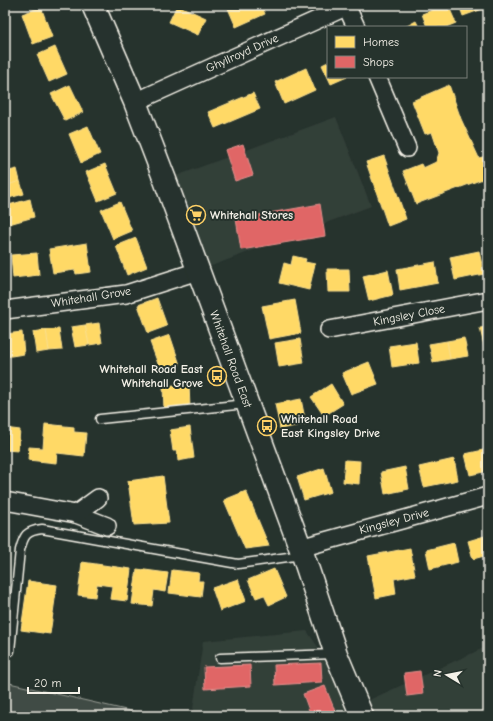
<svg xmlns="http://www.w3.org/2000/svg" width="493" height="721" font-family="'Comic Neue',sans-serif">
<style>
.built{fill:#333f39}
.green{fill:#414b45;stroke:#9a9e96}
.homes{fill:#ffd966;stroke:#fce08d}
.shops{fill:#e06666;stroke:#e6908d}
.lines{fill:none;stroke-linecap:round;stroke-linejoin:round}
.lane-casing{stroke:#f4f1e8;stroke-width:11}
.street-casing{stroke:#f4f1e8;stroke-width:20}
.primary-casing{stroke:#f4f1e8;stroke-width:25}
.lane{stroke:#26332d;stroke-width:8}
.street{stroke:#26332d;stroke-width:17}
.primary{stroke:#26332d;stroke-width:22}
.labels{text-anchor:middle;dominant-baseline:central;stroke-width:4;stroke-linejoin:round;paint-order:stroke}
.street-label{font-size:12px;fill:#f4f1e8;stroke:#26332d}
.poi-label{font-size:12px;font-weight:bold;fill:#f4f1e8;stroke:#26332d;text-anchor:start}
</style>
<rect width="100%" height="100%" fill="#26332d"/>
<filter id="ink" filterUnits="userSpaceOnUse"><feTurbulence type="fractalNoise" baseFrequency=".025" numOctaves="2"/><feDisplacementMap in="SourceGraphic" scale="8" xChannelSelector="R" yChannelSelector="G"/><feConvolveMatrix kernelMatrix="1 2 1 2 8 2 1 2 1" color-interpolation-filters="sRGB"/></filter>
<g filter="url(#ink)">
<!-- built -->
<g class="built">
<path d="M336,117l35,89 -173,65 -33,-91z"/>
<path d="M307,631l51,74 130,-59v70h-296l11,-75z"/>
</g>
<!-- green -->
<path class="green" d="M5,682l147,34h-147z"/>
<!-- homes -->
<g class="homes">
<path d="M177,5l29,13 -8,17 -29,-13z"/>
<path d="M229,5h32l4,9 -29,13 -9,-21z"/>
<path d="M445,5h3l8,18 -10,4h-19l-5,-13z"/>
<path d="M459,5h29v2l-25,9z"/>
<path d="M41,7l11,30 -19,7 -11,-30z"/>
<path d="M416,21l3,6h-14z"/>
<path d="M55,47l12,27 -18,8 -12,-27z"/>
<path d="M328,62v15h19l-16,7 -9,-19z"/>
<path d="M306,68l9,22 -31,14 -9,-22z"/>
<path d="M70,85l13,27 -18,9 -14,-27z"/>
<path d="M449,85l12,34 18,39 8,-2 1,21 -72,27 -13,-33 18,-7 2,4 13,-6 3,-9 -7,-21 -7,2 -13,-33z"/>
<path d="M253,93l7,16 -45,19 -7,-16z"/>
<path d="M88,126l12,28 -19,9 -12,-29z"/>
<path d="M5,151h1l4,12 -5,1z"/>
<path d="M384,156l22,63 -18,7 -22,-64z"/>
<path d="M105,164l12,29 -19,8 -12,-29z"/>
<path d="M17,169l3,12 -15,5v-14z"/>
<path d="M20,181l4,13 -19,5v-13z"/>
<path d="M30,199l4,18 -25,7 -4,-18z"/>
<path d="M120,202l12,29 -19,8 -12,-29z"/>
<path d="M136,238l11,29 -20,8 -11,-29z"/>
<path d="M87,243l4,29 -15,2 -1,-4 -22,3 -4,-24z"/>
<path d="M479,251l5,23 -29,6 -5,-23z"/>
<path d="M37,253l2,22 -26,3 -2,-23z"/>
<path d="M293,256l13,3 -1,3 10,2 -6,26 -30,-7 5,-20 7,2z"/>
<path d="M435,262l3,21 -38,7 -3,-21z"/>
<path d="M327,269h22l1,23h-22z"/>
<path d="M388,270l5,25 -24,6 -6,-25z"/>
<path d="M157,298l10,28 -19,7 -10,-28z"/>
<path d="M295,300l6,33 -32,6 -7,-33z"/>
<path d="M99,323l3,20 -13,2 -4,-20z"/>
<path d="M85,325l4,20 -14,2 -4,-20z"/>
<path d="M488,327v22l-3,1 -5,-22z"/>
<path d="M59,329l3,21 -13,1 -3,-21z"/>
<path d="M46,330l3,21 -13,2 -3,-21z"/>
<path d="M22,332l2,22 -19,3v-23z"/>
<path d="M170,335l10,30 -19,7 -11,-30z"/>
<path d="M464,338l4,18 -18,3 -3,-18z"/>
<path d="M300,339l4,24 -25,4 -4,-24z"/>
<path d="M447,341l3,18 -17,3 -4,-18z"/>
<path d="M416,342l3,21 -27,4 -3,-21z"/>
<path d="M369,362l9,22 -27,10 -9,-21z"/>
<path d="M189,384l1,24 -26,1 -1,-23z"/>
<path d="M331,384l12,20 -19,12 -13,-19z"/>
<path d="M301,399l5,25 -26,5 -5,-25z"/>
<path d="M45,424l29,3v5l12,1 -2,23 -27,-3 -1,10 -28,-3 1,-13 14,1z"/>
<path d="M190,427l4,31 -16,3 -1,-10h-4l-3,-21z"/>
<path d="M5,428l15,2 -2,21 -13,-1z"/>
<path d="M488,449v22l-18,4 -5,-21z"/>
<path d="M454,459l4,21 -34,7 -5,-20z"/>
<path d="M345,460l15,1 -1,23 -16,-2z"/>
<path d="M405,467l4,22 -24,5 -4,-22z"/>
<path d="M324,468l7,24 -27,8 -7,-23z"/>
<path d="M163,476l6,47 -35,2 -6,-44z"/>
<path d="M246,491l23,55 -24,3 -21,-49z"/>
<path d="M488,535v20l-15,4 -5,-18z"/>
<path d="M454,543l4,19 -28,7 -4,-19z"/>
<path d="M410,548l5,27 -21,4 2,15 -20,4 -8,-42z"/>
<path d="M82,562l49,7 -4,32 -17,-2 2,-13 -15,-2 -2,13 -17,-2z"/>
<path d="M137,569l31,4 -3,19 -11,-2 -2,16 -20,-2z"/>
<path d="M274,569l12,28 -17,8 -5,-10 -8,3 -8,-18z"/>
<path d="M172,570l27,3 -1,8h5l-2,16 -32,-4z"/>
<path d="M238,579l8,22 -26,10 -8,-23z"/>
<path d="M28,581l29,4 -7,49 -29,-4z"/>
</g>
<!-- shops -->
<g class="shops">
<path d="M243,144l10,31 -18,6 -10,-31z"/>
<path d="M320,204l5,32 -84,14 -5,-31z"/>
<path d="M321,663l1,19 -47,3 -1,-20z"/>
<path d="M250,665l1,21 -46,3 -1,-22z"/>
<path d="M420,671l3,23 -16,2 -3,-23z"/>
<path d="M325,686l12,30h-26l-8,-22z"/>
</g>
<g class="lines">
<!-- lane casing -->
<g class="lane-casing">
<g id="lane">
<path d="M100,419l146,-15"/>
<path d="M10,651l10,-101c4,-15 6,-19 22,-21l196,35 64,-9"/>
<path d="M220,658l115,-4"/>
</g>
</g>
<!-- street casing -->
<g class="street-casing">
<g id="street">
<path d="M346,5l10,22"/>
<path d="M377,77l30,71"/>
<path d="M135,102l215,-97"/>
<path d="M5,310l121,-16 72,-23"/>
<path d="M329,330l159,-30"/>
<path d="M5,501l71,13 31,12"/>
<path d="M76,514l22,-16"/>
<path d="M300,548l188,-52"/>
</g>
</g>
<!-- primary casing -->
<g class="primary-casing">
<path id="primary" d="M93,5l42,97 30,78 138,375 33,99 26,62"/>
</g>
<!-- lane -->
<use href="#lane" class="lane"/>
<!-- street -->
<use href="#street" class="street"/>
<!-- primary -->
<use href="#primary" class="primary"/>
</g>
</g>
<!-- icons -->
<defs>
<g id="supermarket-ring" transform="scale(1)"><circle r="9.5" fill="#26332d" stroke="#ffd166" stroke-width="1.5"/><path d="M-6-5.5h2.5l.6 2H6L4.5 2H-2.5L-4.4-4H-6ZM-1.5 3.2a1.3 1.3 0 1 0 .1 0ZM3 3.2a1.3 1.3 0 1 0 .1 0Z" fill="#ffd166"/></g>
<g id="bus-ring" transform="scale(1)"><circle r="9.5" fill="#26332d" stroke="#ffd166" stroke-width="1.5"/><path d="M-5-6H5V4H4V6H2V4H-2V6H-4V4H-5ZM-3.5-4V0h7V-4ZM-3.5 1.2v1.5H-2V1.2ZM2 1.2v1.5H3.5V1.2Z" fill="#ffd166"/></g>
</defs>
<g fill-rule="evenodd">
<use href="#supermarket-ring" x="196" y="215"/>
<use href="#bus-ring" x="217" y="376"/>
<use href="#bus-ring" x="267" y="426"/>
</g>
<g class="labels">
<!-- street labels -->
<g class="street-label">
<text transform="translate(242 53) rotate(-24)">Ghyllroyd Drive</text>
<text transform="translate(91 297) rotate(-9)">Whitehall Grove</text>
<text transform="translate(409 315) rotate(-11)">Kingsley Close</text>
<text transform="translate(231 359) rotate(70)">Whitehall Road East</text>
<text transform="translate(394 521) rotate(-15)">Kingsley Drive</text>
</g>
<!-- poi labels -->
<g class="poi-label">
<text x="210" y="215">Whitehall Stores</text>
<text x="203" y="369" text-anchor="end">Whitehall Road East<tspan x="203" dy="14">Whitehall Grove</tspan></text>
<text x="281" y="419">Whitehall Road<tspan x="281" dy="14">East Kingsley Drive</tspan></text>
</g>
</g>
<!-- margin -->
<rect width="493" height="721" fill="none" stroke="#26332d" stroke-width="20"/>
<rect x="10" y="10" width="473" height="701" fill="none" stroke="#f4f1e8" stroke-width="1.5" filter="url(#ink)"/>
<!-- legend -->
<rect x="327" y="26" width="140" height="52" fill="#26332d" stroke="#787f78"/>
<rect x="335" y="36" width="20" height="12" fill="#ffd966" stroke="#787f78"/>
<text x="363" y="46" font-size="12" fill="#f4f1e8">Homes</text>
<rect x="335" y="56" width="20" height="12" fill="#e06666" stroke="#787f78"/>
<text x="363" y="66" font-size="12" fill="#f4f1e8">Shops</text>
<!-- north arrow -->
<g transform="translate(447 675) rotate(280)" stroke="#26332d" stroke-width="3" paint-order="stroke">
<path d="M0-3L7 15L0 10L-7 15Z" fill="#f4f1e8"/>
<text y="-6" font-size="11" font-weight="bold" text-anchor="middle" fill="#f4f1e8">N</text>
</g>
<!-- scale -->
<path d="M28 687v6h51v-6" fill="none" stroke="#f4f1e8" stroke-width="2"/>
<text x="34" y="687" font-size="12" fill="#f4f1e8" stroke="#26332d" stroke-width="3" paint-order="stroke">20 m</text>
</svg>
